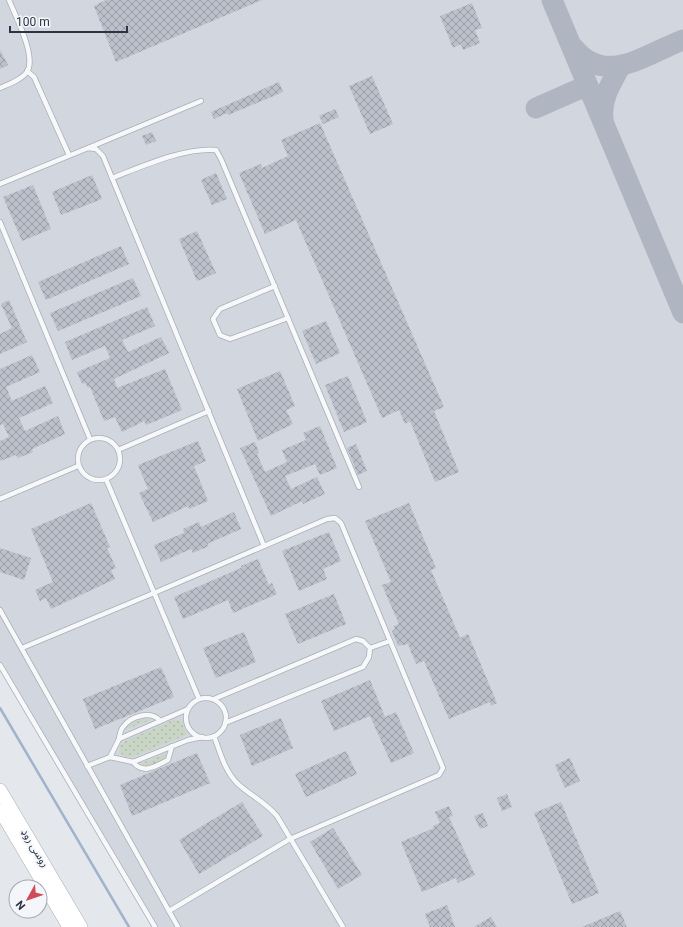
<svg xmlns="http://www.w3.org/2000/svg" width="683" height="927" font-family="Roboto,'Noto Sans Arabic',sans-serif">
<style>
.built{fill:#d2d6de}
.grass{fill:url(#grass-dots)}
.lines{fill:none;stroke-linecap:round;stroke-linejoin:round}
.stream{stroke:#9fb4cc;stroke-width:2.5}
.taxiway{stroke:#b0b6c1;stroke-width:21}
.building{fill:url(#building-cross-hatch)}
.lane-casing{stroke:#a9aeb7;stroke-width:6}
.secondary-casing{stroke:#a9aeb7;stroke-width:14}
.lane{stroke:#f7f8fa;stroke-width:4.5}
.secondary{stroke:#fff;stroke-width:13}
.labels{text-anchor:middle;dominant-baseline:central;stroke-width:4;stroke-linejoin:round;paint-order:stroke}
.street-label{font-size:11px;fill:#2b3445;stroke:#f4f6f9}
</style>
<defs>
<pattern id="grass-dots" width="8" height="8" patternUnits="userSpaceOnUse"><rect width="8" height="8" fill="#c9d6c5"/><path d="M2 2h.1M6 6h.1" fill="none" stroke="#adb8ab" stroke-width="1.8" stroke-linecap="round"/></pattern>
<pattern id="building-cross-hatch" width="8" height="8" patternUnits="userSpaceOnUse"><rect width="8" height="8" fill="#bbc0ca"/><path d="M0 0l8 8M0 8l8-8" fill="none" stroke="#989da6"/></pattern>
</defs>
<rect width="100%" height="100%" fill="#e4e7ec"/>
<!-- built -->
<path class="built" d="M0,0h683v927h-531l-152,-258z"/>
<!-- grass -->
<g class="grass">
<path d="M147,718l4,2 -27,10c6,-7 14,-10 23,-12z"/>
<path d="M175,719l7,3 5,13 -55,22h-7l-6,-5 1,-6 5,-5z"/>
<path d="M167,753l-2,6 -17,7 -7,1 -2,-3z"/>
</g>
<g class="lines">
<!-- stream -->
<path class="stream" d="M0,708l129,219"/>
<!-- taxiway -->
<g class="taxiway">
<path d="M552,0l131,313"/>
<path d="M574,48c31,39 72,6 109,-8"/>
<path d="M536,108l43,-19h6l6,4"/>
<path d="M603,120c-2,-21 7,-35 17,-53"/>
</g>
</g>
<!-- building -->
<g class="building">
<path d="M106,0h156l-146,62 -22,-56z"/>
<path d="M472,3l10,25 -7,2 5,13 -17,7 -2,-6 -8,4 -13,-32z"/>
<path d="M0,50l8,15 -8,4z"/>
<path d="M372,76l21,48 -23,10 -21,-48z"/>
<path d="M279,82l4,10 -55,23 -1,-2 -13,6 -3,-7z"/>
<path d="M335,109l4,8 -16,7 -4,-8z"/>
<path d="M320,123l124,284 -10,4 25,61 -24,10 -25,-61 -5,3 -6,-14 -17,8 -86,-198 -31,14 -26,-61 22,-9 1,4 26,-12 -7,-16z"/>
<path d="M152,132l4,9 -10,4 -4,-9z"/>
<path d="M216,173l11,26 -15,6 -11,-25z"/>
<path d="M92,175l10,24 -41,16 -9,-23z"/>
<path d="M33,185l18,44 -29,12 -19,-44z"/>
<path d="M197,231l19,42 -19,8 -18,-42z"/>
<path d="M121,246l8,18 -83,36 -8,-18z"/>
<path d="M133,278l8,18 -83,35 -8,-18z"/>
<path d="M9,300l18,42 -27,12v-20l12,-6 -11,-24z"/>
<path d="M147,307l8,19 -33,14 6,12 33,-15 8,16 -55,26 3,9 48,-19 17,41 -36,15 -2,-4 -22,11 -7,-15 -11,4 -14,-34 -2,1 -3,-5 -3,1 -5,-12 33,-14 -5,-12 -33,14 -7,-18z"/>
<path d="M326,321l14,32 -24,11 -14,-33z"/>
<path d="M32,355l8,17 -34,15 6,14 33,-15 8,17 -34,15 6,13 33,-15 7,18 -33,15 1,3 -15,6 -2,-3 -16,6v-20l9,-4 -6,-13 -3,1v-56z"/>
<path d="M280,371l15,35 -9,4 7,14 -35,17 -21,-52z"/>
<path d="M348,376l19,46 -23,10 -19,-47z"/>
<path d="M320,426l17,42 -17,7 -5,-11 -30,12 6,13 26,-12 8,17 -22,10 -1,-3 -31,15 -31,-68 15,-6 4,11 -2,1 8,18 22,-10 -5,-12 24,-10 -3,-7z"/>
<path d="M198,441l8,20 -12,5 14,35 -19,8 -1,-3 -35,16 -14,-29 9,-4 -10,-24z"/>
<path d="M356,444l11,27 -9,4 -11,-27z"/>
<path d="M91,503l19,44 -3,1 9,20 -5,2 4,9 -64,30 -5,-11 -6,3 -5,-11 18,-8 -22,-53z"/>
<path d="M409,503l27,65 -5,2 29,68 8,-4 29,69 -6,3 -1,-4 -41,17 -25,-58 -8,3 -8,-20 -10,2 -6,-15 3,-2 -1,-3 5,-2 -17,-39 9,-3 -26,-61z"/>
<path d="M234,512l7,17 -34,15 2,2 -16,7 -2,-4 -30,13 -7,-17 30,-12 -1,-4 16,-7 2,5z"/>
<path d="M329,532l12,29 -18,8 4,10 -28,12 -17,-40z"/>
<path d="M0,548l31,10 -7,22 -24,-8z"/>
<path d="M258,559l11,26 3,-2 5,11 -44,19 -5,-13 -45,19 -9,-22 67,-29v-2z"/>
<path d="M334,594l12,30 -48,20 -13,-30z"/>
<path d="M244,632l12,30 -40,16 -13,-30z"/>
<path d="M161,667l13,30 -79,32 -12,-30z"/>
<path d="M370,680l15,37 11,-5 18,41 -23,10 -21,-47 -36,15 -13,-30z"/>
<path d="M281,718l12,30 -41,18 -12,-31z"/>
<path d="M346,751l11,23 -51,23 -11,-23z"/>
<path d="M197,753l13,30 -78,33 -12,-31z"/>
<path d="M570,758l10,23 -15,7 -10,-23z"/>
<path d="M507,794l5,13 -10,4 -5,-13z"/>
<path d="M242,802l21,34 -64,38 -20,-34z"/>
<path d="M561,802l38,91 -27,11 -38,-91z"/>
<path d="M449,806l4,10 -4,1 26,58 -17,8 -2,-5 -34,14 -21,-50 33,-14 -1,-2 7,-3 -5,-11z"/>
<path d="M483,813l5,13 -8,3 -6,-13z"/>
<path d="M333,828l29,47 -24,14 -28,-47z"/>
<path d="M447,905l8,22h-25l-5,-13z"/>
<path d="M620,911l7,16h-45z"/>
<path d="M491,917l6,10h-23z"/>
</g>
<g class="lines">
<!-- lane casing -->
<g class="lane-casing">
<g id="lane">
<path d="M27,71l7,6 35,78"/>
<path d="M0,88c9,-4 21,-8 27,-16 10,-15 -12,-57 -18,-72"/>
<path d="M88,148l113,-47"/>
<path d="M112,178c29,-11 73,-31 104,-28l5,9 138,328"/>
<path d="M0,184l88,-36 8,1 7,7 161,390"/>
<path d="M0,222l90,217"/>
<path d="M275,286l-55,23 -7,10 7,16 10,4 58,-21"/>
<circle cx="99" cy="459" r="21"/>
<path d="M118,450l91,-39"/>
<path d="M106,479l93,220"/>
<path d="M0,499l78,-33"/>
<path d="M0,610l178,317"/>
<path d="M22,648l132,-55 173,-74 8,-1 6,5 102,245 -4,7 -149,64 -121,72"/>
<path d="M370,648l20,-7"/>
<path d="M0,665l155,262"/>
<circle cx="206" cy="718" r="20"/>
<path d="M214,699l142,-60 7,2 7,7 -1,9 -6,10 -138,56"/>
<path d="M214,736c6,16 11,36 24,48 13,12 26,17 39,32l66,111"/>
<path d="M119,739c1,-4 1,-9 4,-12 8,-11 28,-17 37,-6"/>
<path d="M110,757l9,-18 69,-30"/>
<path d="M133,762c10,13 23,4 35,-2l4,-14"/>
<path d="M87,766l23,-9 23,5 55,-22 14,-3"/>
</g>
</g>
<!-- secondary casing -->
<g class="secondary-casing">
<g id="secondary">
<path d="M0,790l81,137"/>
<path d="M0,810l69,117"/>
</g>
</g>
<!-- lane -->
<use href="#lane" class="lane"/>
<!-- secondary -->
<use href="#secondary" class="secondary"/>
</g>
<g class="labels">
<!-- street labels -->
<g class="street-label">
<text transform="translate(35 848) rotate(59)">روسی روډ</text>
</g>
</g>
<!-- north arrow -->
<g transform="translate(28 899) rotate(230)"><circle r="19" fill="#f4f6f9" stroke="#a4a8b1"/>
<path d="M0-3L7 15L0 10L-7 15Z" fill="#d1495b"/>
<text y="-6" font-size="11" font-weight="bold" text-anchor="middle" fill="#2b3445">N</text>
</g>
<!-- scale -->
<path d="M10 26v6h117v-6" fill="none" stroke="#2b3445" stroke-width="2"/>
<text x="16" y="26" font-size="12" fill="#2b3445" stroke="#f4f6f9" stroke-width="3" paint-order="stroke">100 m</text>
</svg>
